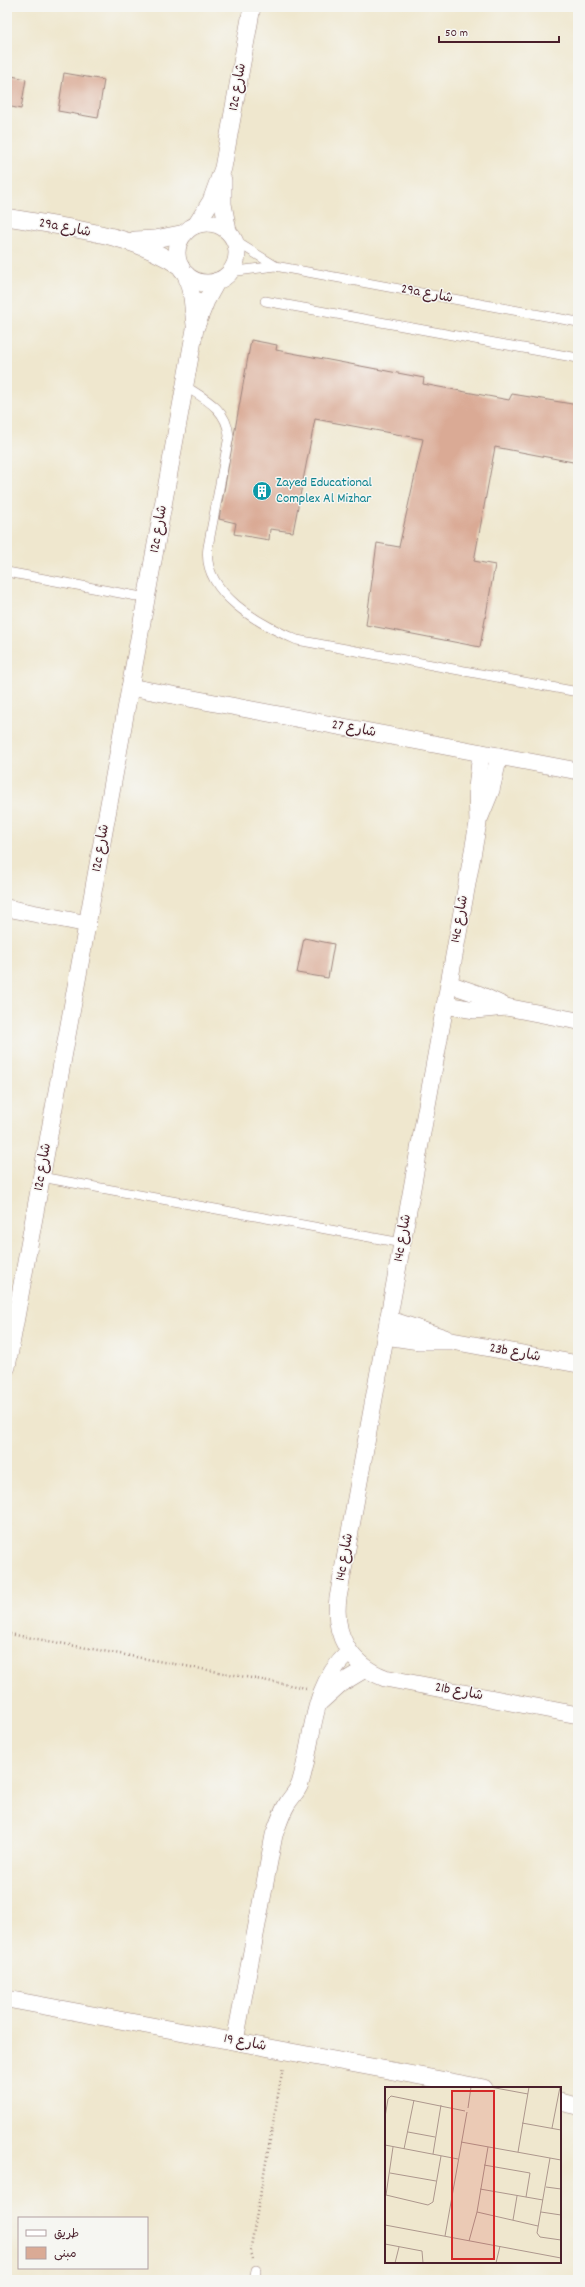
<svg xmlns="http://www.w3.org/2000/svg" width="585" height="2287" font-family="Dekko,'Playpen Sans Arabic',sans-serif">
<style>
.building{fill:#daaa95}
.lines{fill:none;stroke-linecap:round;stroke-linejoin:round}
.service-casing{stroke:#9c837c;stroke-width:10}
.minor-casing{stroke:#9c837c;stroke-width:18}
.path{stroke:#9c837c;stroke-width:2.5;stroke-dasharray:1 3;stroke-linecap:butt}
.service{stroke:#fff;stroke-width:9}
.minor{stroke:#fff;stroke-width:17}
.labels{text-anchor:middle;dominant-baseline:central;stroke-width:3;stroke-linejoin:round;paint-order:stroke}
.street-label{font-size:14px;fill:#4a1f2b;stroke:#f6f6f2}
.culture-label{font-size:14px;fill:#0d838f;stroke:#f6f6f2;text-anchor:start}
.inset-road{fill:none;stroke:#ad978d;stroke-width:1}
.view{fill:#d62828;fill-opacity:0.15;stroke:#d62828;stroke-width:2}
.inset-edge{fill:none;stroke:#4a1f2b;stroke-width:2}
</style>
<rect width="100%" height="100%" fill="#f6f6f2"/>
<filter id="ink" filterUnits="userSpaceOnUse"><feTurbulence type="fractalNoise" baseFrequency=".025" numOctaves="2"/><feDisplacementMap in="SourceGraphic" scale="8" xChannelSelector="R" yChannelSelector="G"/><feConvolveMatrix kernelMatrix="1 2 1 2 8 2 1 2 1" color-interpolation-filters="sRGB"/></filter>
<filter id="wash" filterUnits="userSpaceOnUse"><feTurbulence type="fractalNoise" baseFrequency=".012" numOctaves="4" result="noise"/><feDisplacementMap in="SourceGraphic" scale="16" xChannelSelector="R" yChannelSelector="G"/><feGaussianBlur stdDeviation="0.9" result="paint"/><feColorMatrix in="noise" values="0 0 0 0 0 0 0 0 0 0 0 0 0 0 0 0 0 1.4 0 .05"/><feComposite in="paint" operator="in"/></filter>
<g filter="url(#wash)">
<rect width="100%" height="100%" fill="#efe7ce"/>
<g id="blocks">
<!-- building -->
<g class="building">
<path d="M64,73l40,7 -6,38 -40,-7z"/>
<path d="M7,75l19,4 -5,30 -14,-3z"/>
<path d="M251,340l26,5 -1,5 148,28 -1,6 86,16 3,-6 66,11v58l-83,-16 -21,114 21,4 -15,82 -114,-22 11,-82 22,4 24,-108 -108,-20 -22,113 -23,-3 -1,11 -35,-6 2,-11 -17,-4z"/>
<path d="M304,938l30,6 -6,34 -31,-5z"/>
</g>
</g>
</g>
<g filter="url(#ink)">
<use href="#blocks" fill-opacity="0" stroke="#9c837c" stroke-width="1"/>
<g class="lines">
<!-- service casing -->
<g class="service-casing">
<g id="service">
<path d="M235,241l39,24"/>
<path d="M230,272l45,-6 303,56"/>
<path d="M265,301l313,57"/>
<path d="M185,386c20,13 42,23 44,50l-21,111c-7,46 53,78 89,93l281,52"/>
<path d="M7,572l140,26"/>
<path d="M41,1177l361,66"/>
<path d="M254,2280l2,-10"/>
</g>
</g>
<!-- minor casing -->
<g class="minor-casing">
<g id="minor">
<path d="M223,180v24l5,27"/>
<path d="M7,217c59,11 123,15 174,50"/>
<circle cx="207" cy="253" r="30"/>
<path d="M196,225l15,-24 12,-33 29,-161"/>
<path d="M135,240l20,-1 30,-6"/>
<path d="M186,274l6,23 3,28"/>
<path d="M130,687l448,84"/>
<path d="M481,753l-4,35 1,35 -140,775c-5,37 12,67 47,80l193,37"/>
<path d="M480,817l11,-27 8,-34"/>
<path d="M7,908l81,16"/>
<path d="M449,984l29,10 28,13 72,14"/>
<path d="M445,1005l30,5 31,-3"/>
<path d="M388,1319l57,19"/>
<path d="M385,1336l34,5h33l126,23"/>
<path d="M7,1367l188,-1038 11,-28 11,-20"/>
<path d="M320,1702l20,-18 25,-15"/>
<path d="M7,1999l477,89"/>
<path d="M235,2041l39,-206c4,-10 7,-21 13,-31 4,-7 10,-12 13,-20 15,-48 9,-95 49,-132"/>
<path d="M560,2102l18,4"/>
</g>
</g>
<!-- path -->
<g class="path">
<path d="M10,1634l296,54"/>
<path d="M252,2259l-2,-7 33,-185"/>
</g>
<!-- service -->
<use href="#service" class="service"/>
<!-- minor -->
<use href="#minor" class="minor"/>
</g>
</g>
<!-- icons -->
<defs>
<g id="building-disc" transform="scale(1)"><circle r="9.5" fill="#0f9aa8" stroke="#f6f6f2"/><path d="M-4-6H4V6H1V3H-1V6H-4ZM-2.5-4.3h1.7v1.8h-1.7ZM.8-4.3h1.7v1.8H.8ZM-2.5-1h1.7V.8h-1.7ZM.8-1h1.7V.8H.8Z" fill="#fff"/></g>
</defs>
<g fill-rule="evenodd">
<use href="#building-disc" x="262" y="491"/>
</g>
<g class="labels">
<!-- street labels -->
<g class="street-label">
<text transform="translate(238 87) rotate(-80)">12c شارع</text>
<text transform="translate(65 228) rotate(11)">29a شارع</text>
<text transform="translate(427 294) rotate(11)">29a شارع</text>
<text transform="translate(159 529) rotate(-80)">12c شارع</text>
<text transform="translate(354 729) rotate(11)">شارع 27</text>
<text transform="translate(101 848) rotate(-80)">12c شارع</text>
<text transform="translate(460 919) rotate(-80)">14c شارع</text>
<text transform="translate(43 1167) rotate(-80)">12c شارع</text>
<text transform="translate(403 1238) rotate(-80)">14c شارع</text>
<text transform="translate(515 1353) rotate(11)">23b شارع</text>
<text transform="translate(345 1557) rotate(-80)">14c شارع</text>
<text transform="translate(459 1692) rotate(11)">21b شارع</text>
<text transform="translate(245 2043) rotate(11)">شارع 19</text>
</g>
<!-- culture labels -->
<g class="culture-label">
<text x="276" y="483">Zayed Educational<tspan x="276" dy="16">Complex Al Mizhar</tspan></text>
</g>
</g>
<!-- overview -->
<g transform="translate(385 2087)">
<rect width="176" height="176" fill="#efe7ce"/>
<path class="inset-road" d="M105,0l38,7M83,21l3,-21M0,30l3,-18 3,-3 74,15M137,36l39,7M167,41l8,-41M23,45l27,5M76,55l100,18M0,58l73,14M8,60l-7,48 42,10 5,-3 8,-46M19,62l10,-49M133,65l11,-65M48,67l8,-49M165,71l-13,75 3,4 21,3M99,78l46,8 -4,24M5,86l46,8M161,100l15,2M95,102l63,11M92,125l11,-65M92,125l61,14M156,125l20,3M128,133l4,-24M0,138l176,33M60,149l22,-124M84,154l8,-29M0,157l37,7 1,12M10,176l4,-16M111,176l4,-17"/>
<path class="view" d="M67,4h42v168h-42z"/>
<rect width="176" height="176" class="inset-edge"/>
</g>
<!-- margin -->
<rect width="585" height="2287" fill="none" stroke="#f6f6f2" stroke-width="24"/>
<!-- legend -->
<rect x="18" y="2217" width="130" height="52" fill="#f6f6f2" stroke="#b1a0a2"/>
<rect x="26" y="2230" width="20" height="6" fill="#ffffff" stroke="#b1a0a2"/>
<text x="54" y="2237" font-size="12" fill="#4a1f2b">طريق</text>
<rect x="26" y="2247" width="20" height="12" fill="#daaa95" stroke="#b1a0a2"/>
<text x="54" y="2257" font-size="12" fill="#4a1f2b">مبنى</text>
<!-- scale -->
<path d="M439 36v6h120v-6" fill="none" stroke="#4a1f2b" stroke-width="2"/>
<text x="445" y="36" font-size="12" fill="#4a1f2b" stroke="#f6f6f2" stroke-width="3" paint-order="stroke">50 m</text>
</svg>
